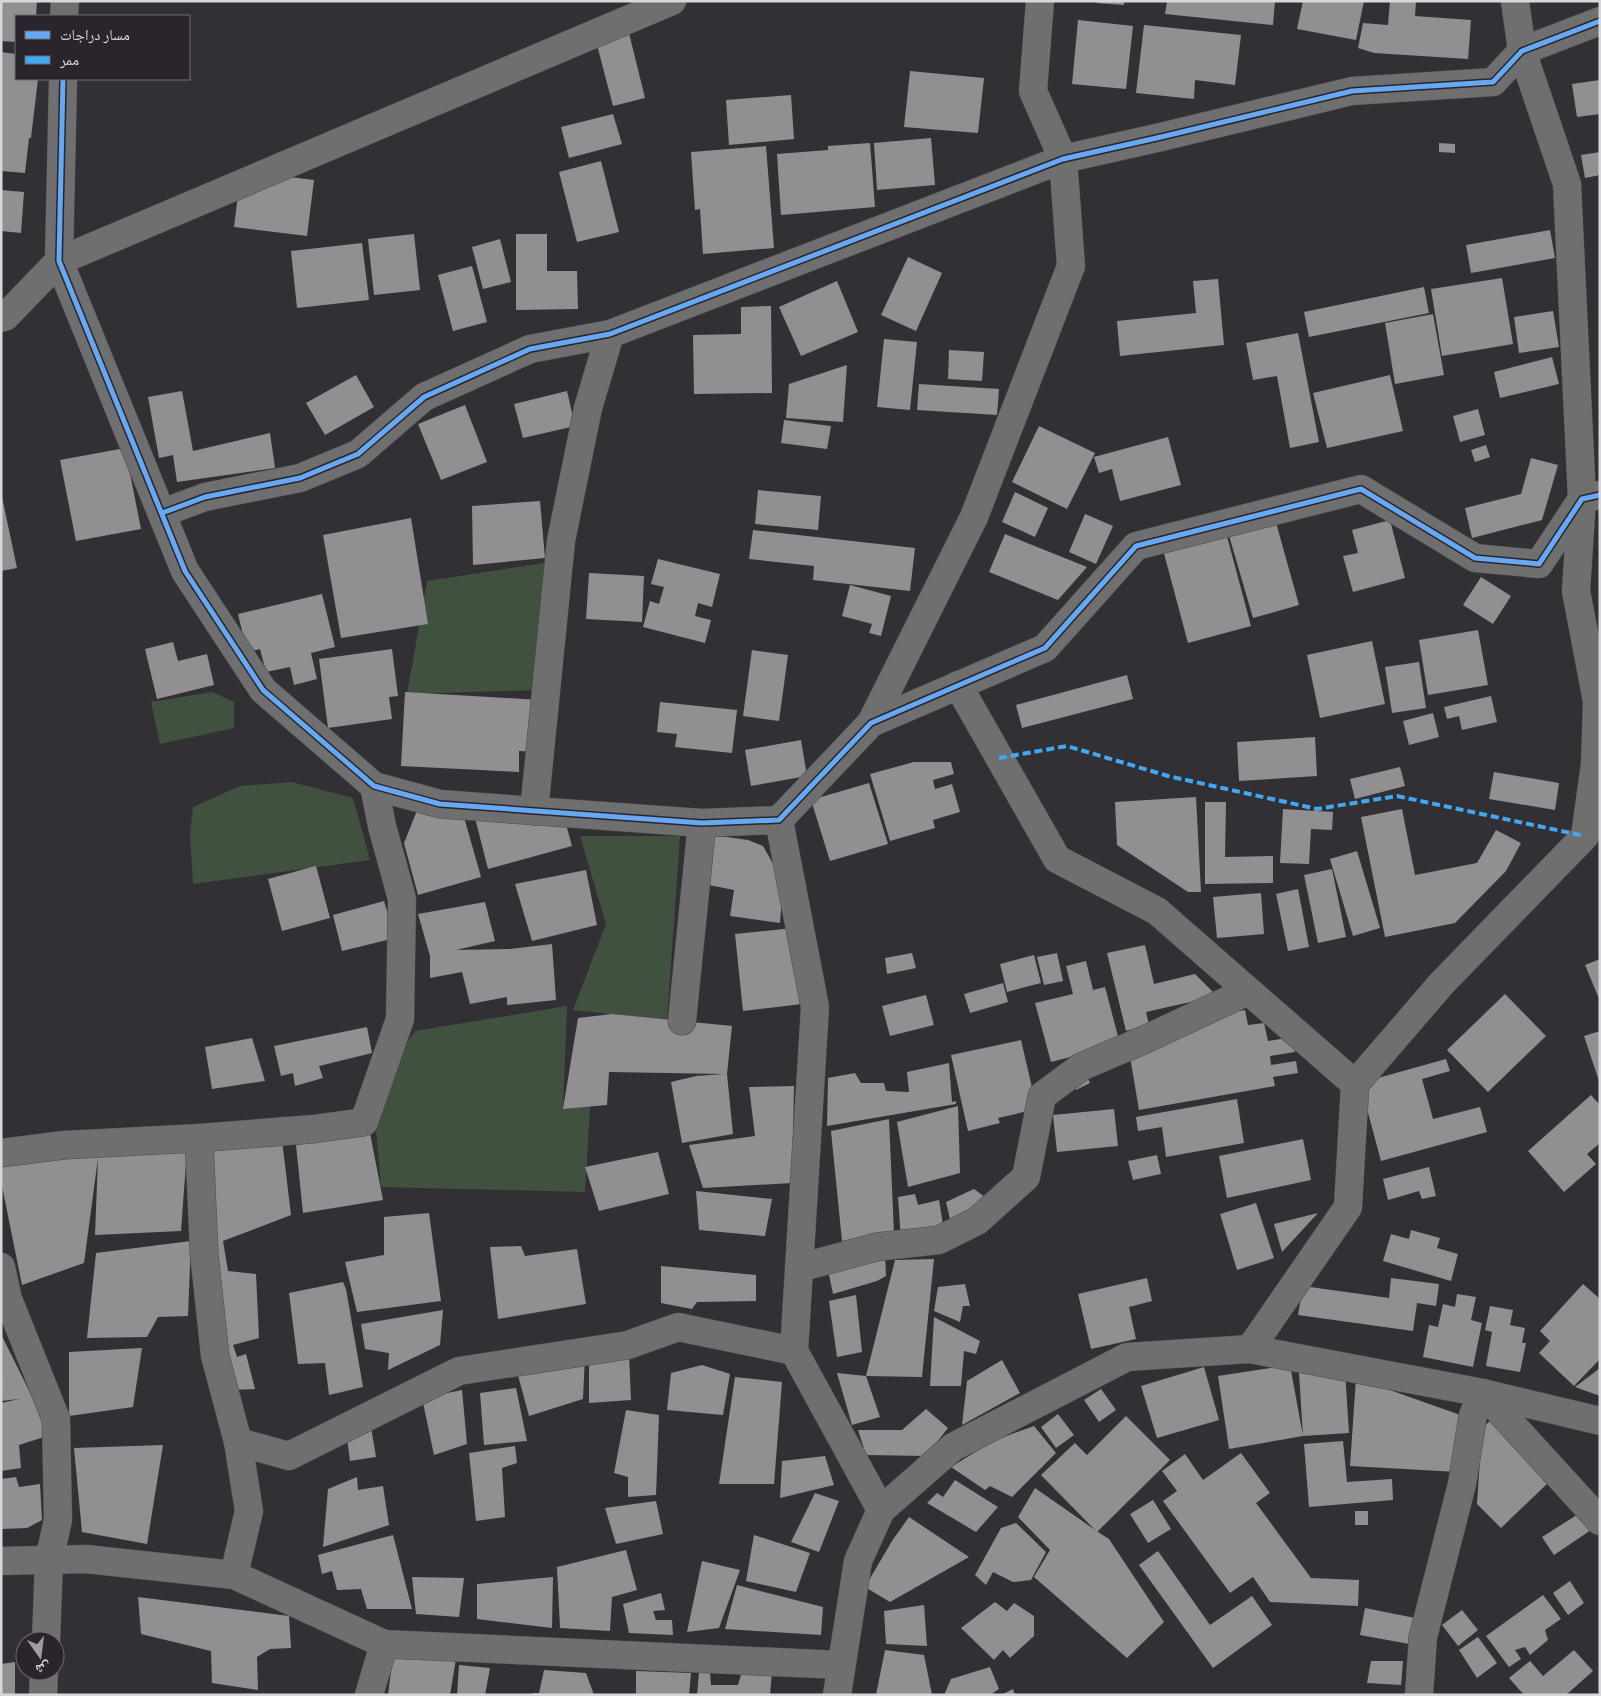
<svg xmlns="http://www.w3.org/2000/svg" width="1601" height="1696" font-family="Barlow,'Noto Naskh Arabic',sans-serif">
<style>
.green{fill:#415140}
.building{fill:#928f92}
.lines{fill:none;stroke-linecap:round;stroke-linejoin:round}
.minor-casing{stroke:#4e4c4f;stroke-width:29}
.minor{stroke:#6f6f6f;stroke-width:28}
.quiet{stroke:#3fa9f5;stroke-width:4;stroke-dasharray:8 4;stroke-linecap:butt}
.cycleway-casing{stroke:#2a252c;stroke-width:8}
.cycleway{stroke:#66a8f1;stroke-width:5}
</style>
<rect width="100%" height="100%" fill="#333035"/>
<!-- green -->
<g class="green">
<path d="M550,562l-12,128 -131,4 20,-113z"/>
<path d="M212,692l22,10v26l-74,16 -9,-42z"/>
<path d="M292,782l61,16 17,62 -177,24 -3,-50 3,-27 47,-21z"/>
<path d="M580,836h100l-13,184 -94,-10 33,-86z"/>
<path d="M567,1006l-4,102 27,-1 -5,85 -204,-5 -8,-93 42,-63z"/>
</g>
<!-- building -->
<g class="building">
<path d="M1,1h36l-1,15h-20v26l-15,-1z"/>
<path d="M1097,1h27v4l-27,-2z"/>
<path d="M1167,1h108l-2,24 -108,-11z"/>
<path d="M1303,1h61l-8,39 -59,-11z"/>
<path d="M1390,1h26l-1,15 56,4 -3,39 -94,-6 -16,-5 5,-25 25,2z"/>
<path d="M1078,20l55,6 -7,63 -54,-5z"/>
<path d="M1144,25l97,10 -6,50 -40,-5 -1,19 -58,-6z"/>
<path d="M629,33l16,65 -32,8 -17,-65z"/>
<path d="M1,52l15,2v25h22l-7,59h-2l-4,35 -24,-2z"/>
<path d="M910,71l74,7 -6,55 -74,-6z"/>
<path d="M1600,80v34l-23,3 -5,-33z"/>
<path d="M791,95l3,44 -65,6 -3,-45z"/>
<path d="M613,114l9,30 -53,14 -8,-31z"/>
<path d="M931,138l4,47 -58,5 -3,-47z"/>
<path d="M870,143l5,64 -94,8 -4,-61 51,-4v-4z"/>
<path d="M1439,143l16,1v9l-16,-1z"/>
<path d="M766,146l8,102 -71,6 -3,-45 -5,1 -4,-58z"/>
<path d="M1600,152v23l-15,3 -4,-23z"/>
<path d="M601,161l18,71 -42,10 -18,-70z"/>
<path d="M241,171l73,9 -7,56 -73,-9z"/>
<path d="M1,190l23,2 -3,41 -20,-2z"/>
<path d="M1550,230l5,28 -84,15 -5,-28z"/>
<path d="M414,234l6,56 -46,5 -6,-56z"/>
<path d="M516,234h31v37h30l1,38 -62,1z"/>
<path d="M500,239l11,43 -28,7 -11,-42z"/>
<path d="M362,243l7,57 -72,8 -6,-57z"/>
<path d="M908,257l34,16 -26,58 -35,-16z"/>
<path d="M472,266l15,56 -34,9 -15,-56z"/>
<path d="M1502,278l11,66 -71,12 -11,-67z"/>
<path d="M1218,279l6,66 -104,11 -3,-35 79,-8 -3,-32z"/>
<path d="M837,281l21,51 -57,24 -22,-49z"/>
<path d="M1424,287l5,26 -120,24 -5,-25z"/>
<path d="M771,306l1,87 -78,1 -1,-59 48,-1v-27z"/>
<path d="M1553,311l6,36 -40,6 -5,-36z"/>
<path d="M1433,314l11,61 -49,9 -10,-61z"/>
<path d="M1298,333l21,109 -29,6 -13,-72 -24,4 -7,-37z"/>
<path d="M884,339l33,3 -7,68 -33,-3z"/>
<path d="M949,350l35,2 -2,29 -34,-2z"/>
<path d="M1552,357l7,27 -59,14 -6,-26z"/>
<path d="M847,365l-4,57 -57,-4 3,-34z"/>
<path d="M356,375l18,32 -49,28 -19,-32z"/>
<path d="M1390,375l13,56 -76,17 -14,-55z"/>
<path d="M919,384l80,5 -2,26 -80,-5z"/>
<path d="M182,391l11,60 77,-18 5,35 -98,14 -4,-27 -14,3 -11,-61z"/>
<path d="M567,391l8,35 -52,12 -9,-34z"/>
<path d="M465,405l22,57 -46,18 -23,-56z"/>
<path d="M1478,409l7,26 -25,7 -7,-26z"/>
<path d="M784,420l47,6 -4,23 -46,-6z"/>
<path d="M1039,426l56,27 -28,56 -55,-27z"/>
<path d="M1168,437l13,48 -61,16 -8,-32 -13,4 -5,-16z"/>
<path d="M1486,445l4,12 -15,5 -4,-12z"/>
<path d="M125,448l16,81 -65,12 -16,-81z"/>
<path d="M1531,458l27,7 -16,55 -70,18 -7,-30 56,-14z"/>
<path d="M758,490l63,6 -3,34 -63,-6z"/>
<path d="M1,492l16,76 -16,3z"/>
<path d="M1015,492l33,16 -13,29 -33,-15z"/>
<path d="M540,501l5,57 -72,7 -1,-59z"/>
<path d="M1085,514l28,12 -17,38 -27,-12z"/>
<path d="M411,518l17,106 -87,14 -18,-103z"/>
<path d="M1275,519l24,86 -46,13 -25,-86z"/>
<path d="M1390,520l15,58 -52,14 -10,-36 15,-3 -6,-23z"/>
<path d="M1225,529l26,97 -63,17 -26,-97z"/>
<path d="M753,530l162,18 -5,43 -97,-11 1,-14 -65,-7z"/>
<path d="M1005,534l82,33 -29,33 -69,-28z"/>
<path d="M658,559l62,15 -8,33 -14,-4 -3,13 16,4 -6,23 -62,-16 7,-26 9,3 5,-17 -13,-3z"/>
<path d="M589,573l55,3 -2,46 -56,-3z"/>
<path d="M1481,577l30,19 -18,28 -30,-19z"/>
<path d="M850,585l41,11 -10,40 -12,-3 3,-9 -30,-8z"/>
<path d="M322,594l13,53 -24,6 6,26 -23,6 -4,-18 -24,5 -6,-23 -13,3 -9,-38z"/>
<path d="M1478,630l10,55 -60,10 -9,-55z"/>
<path d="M1372,641l13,63 -65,14 -13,-63z"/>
<path d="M173,642l5,19 29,-7 7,31 -57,14 -12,-50z"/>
<path d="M392,649l6,47 -9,1 3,22 -64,9 -9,-69z"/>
<path d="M752,650l36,5 -9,66 -36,-5z"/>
<path d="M1419,662l7,46 -34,5 -7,-46z"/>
<path d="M1127,675l6,24 -111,29 -6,-23z"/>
<path d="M405,692l135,8 -3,52 -18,-1v21l-118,-6z"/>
<path d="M1491,696l6,26 -35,8 -3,-14 -12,3 -3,-12z"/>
<path d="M660,702l77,8 -5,43 -57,-6 2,-13 -20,-2z"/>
<path d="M1433,713l6,24 -30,8 -6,-24z"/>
<path d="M1315,737l2,39 -78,5 -2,-39z"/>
<path d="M801,740l6,36 -56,10 -6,-36z"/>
<path d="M914,762h37l3,12 -21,6 2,9 17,-5 8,28 -27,8 2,8 -45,13 -20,-67z"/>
<path d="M1400,767l5,19 -50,13 -5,-20z"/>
<path d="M1494,772l65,11 -4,27 -66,-11z"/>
<path d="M869,783l19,61 -58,17 -19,-61z"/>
<path d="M1196,797l5,95h-13l-71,-47 -2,-43z"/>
<path d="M1205,802h21l-1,55 48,-1v27l-68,1z"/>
<path d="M418,808l44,2 19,67 -63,18 -14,-52z"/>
<path d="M1283,809l50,3 -1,18 -21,-1 -2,35 -29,-1z"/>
<path d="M1402,809l13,66 62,-12 19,-33 25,13 -15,28 -51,52 -70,14 -24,-120z"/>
<path d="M473,810l91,7 8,29 -84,23z"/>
<path d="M712,835l36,5 15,6 13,23 6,28 -2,26 -50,-7 4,-26 -25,-5z"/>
<path d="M1357,851l23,77 -27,8 -23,-77z"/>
<path d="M316,866l14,52 -48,13 -14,-52z"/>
<path d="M1332,869l14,68 -28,6 -14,-68z"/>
<path d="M586,870l11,55 -65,16 -17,-57z"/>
<path d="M1298,889l11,58 -21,4 -12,-57z"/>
<path d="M1261,893l3,41 -47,4 -4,-41z"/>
<path d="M384,901l11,37 -53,13 -9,-36z"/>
<path d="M485,902l10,39 -39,9 54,-1 42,-5 4,56 -49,5v-8l-37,7 -8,-32 -32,6v-22l-12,-42z"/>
<path d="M794,928l8,76 -59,7 -8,-77z"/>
<path d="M1145,945l9,39 41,-10 22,22 -71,16 3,13 -23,6 -19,-78z"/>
<path d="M912,953l4,15 -29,6 -2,-16z"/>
<path d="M1057,953l6,28 -19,4 -7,-28z"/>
<path d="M1034,955l7,28 -34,9 -7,-28z"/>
<path d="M1600,959v42l-15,-36z"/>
<path d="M1086,961l7,29 12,-3 15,57 -69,18 -16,-59 38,-9 -7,-28z"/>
<path d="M1003,983l5,19 -38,11 -6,-19z"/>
<path d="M1505,994l41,42 -58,56 -41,-42z"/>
<path d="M926,995l8,30 -44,11 -8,-30z"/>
<path d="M1245,1010l3,15 16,-2 4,18 25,-4 2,15 -25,4 1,9 25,-4 2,12 -25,4 2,9 -136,24 -11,-65 62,-11 -2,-14z"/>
<path d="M612,1014l120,12 -5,48 6,60 -51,9 -11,-61 25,-6 28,-2 -115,-2 -2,33 -44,4 15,-91z"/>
<path d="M367,1027l5,26 -53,13 4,12 -28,8 -2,-13 -12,3 -7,-30z"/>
<path d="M1600,1031v50h-1l-15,-45z"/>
<path d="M252,1038l13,43 -53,8 -7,-42z"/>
<path d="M1021,1040l16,69 -39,9 2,5 -32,8 -17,-76z"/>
<path d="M1446,1059l4,12 -28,8 11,40 47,-12 7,25 -106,29 -21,-78z"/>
<path d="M949,1063l3,39 4,-1v3l-129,22 1,-48 27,-5 6,10h23l2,8 23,1 -2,-20z"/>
<path d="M1084,1071l6,12 -14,7 -5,-12z"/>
<path d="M794,1086l-2,97 -89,5 -14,-43 66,-9 -6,-49z"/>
<path d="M1591,1095l9,10v38l-13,11 9,10 -32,28 -36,-41z"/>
<path d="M1237,1099l7,44 -78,14 -4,-30 -24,4 -2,-14z"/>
<path d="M958,1106l2,67 -52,14 -11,-65z"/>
<path d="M1114,1109l4,37 -61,6 -4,-37z"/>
<path d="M889,1119l5,114 -52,8 -11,-110z"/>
<path d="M370,1133l13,67 -80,13 -7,-68z"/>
<path d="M1303,1139l8,41 -84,18 -8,-42z"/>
<path d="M206,1140h76l9,75 -68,26 5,30 28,3 3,64 -26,7 4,12 9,-3 9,35 -23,1 -21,-137z"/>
<path d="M187,1149l-6,82 -86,4 3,-77 -14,105 -62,22 -21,-104v-18z"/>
<path d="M658,1152l11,42 -70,17 -14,-44z"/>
<path d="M1157,1155l4,19 -28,6 -5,-19z"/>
<path d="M1429,1167l7,29 -14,3 -3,-8 -31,9 -5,-21z"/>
<path d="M974,1189l15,11 -37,28 -6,-26z"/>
<path d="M696,1191l76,8 -7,37 -66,-6z"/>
<path d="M915,1194l3,11 21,-5 5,31 -43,9 -3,-43z"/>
<path d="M1256,1203l18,55 -37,12 -17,-56z"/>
<path d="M429,1213l12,88 -84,11 -12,-50 39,-7v-38z"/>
<path d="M1318,1213l-36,39 -8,-28z"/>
<path d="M1411,1230l29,8 -3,10 21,6 -7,27 -68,-20 8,-27 18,5z"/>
<path d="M191,1241l-3,75 -30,1 -11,20 -60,1 9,-85z"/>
<path d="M521,1246l4,10 52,-7 9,55 -88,15 -8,-72z"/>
<path d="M885,1254l1,22 -9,5 -44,13 -5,-24z"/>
<path d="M934,1259l-12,118 -56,-1 14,41 -28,8 -15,-52 29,3 29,-116z"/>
<path d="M661,1266l95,9v26l-59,1 -5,7 -31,-6z"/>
<path d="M1147,1278l5,23 -23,6 7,32 -45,10 -13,-55z"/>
<path d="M1391,1278l48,6 -3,22 -19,-3 -4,28 -115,-16 5,-29 86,12z"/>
<path d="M343,1282l3,7 17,98 -34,8 -4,-32 -27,1 -9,-71z"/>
<path d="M965,1284l5,22h-7l-3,16 -26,-11 4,-24z"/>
<path d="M1583,1284l17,15v60l-26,27 -35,-33 11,-12 -10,-10z"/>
<path d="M1457,1294l19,3 -5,23 11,3 -9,44 -50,-10 6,-32 9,2 5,-23 12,3z"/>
<path d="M856,1295l6,57 -25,5 -8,-56z"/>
<path d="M1490,1306l23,4 -3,15 15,3 -3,15h4l-6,29 -34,-6 6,-34 -7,-2z"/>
<path d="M443,1310l-3,35 -52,25 1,-17 -24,-4 -4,-25z"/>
<path d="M934,1317l46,24 -4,13 -12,-3 -3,35h-31z"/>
<path d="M1,1334l44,89 -1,14 -25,8 2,23 -20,3v-68l18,-4 -18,2v-16h2l-2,-5z"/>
<path d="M142,1348l-9,59 -64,9v-64z"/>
<path d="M629,1354l2,46 -42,3v-47z"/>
<path d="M585,1356l-2,43 -54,17 -13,-48z"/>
<path d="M1002,1360l18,33 -58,32 5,-44z"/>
<path d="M702,1365l28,9 -7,41 -56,-5 4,-37z"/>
<path d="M1290,1365l13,71 -4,-63 46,-3 4,63 -46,3 -74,13 -11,-73z"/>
<path d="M1204,1367l15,53 -62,18 -16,-52z"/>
<path d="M1600,1368v28l-25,-9z"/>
<path d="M735,1377l47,5 -8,102h-55z"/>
<path d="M1356,1378l110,39 -8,55 -108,-6z"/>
<path d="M516,1388l11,53 -43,4 -4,-52z"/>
<path d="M1101,1389l15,21 -17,12 -15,-22z"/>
<path d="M462,1390l5,54 -33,11 -12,-57z"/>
<path d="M926,1409l22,19 -22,28 -60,-1 -8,-25h44z"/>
<path d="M626,1410l33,5 -3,80 -28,2v-20l-14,-4z"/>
<path d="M1058,1414l16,21 -18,13 -15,-21z"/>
<path d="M1126,1416l44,44 -73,72 -56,-57 34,-32 12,12z"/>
<path d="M1490,1421l59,61 -48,46 -24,-24 5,-76z"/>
<path d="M1034,1426l22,27 -44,44 -22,-11 -5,4 -34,-23 42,-26z"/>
<path d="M371,1427l5,30 -26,4 -3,-23z"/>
<path d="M1343,1441l4,41 45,-3 1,21 -84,7 -5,-63z"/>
<path d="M163,1445l-16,99 -65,-12 -8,-84z"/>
<path d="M515,1446l2,17 -15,5 3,49 -29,4 -7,-68z"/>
<path d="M1241,1453l29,40 -14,10 55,75 48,2 -1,26 -88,-4 -17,-25 -23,16 -67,-92 14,-10 -15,-20 23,-17 18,26z"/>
<path d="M825,1456l9,29 -54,13 2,-37z"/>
<path d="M16,1477l3,10 21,-3 2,36 -15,8 -26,1v-50z"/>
<path d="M357,1477l1,13 25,-4 6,39 -66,22 5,-58z"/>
<path d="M955,1480l43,27 -22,25 -49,-29 10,-10 6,4z"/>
<path d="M1035,1488l63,44 11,7 55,83 -37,36 -93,-81 16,-27 -32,-33z"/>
<path d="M815,1493l24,8 -20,51 -28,-10z"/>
<path d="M1153,1500l18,29 -23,14 -18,-29z"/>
<path d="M656,1501l7,33 -47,10 -11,-36z"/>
<rect x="1355" y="1511" width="13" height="14"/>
<path d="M1580,1513l11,17 -37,25 -12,-18z"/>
<path d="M909,1517l60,40 -79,45 -25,-15 27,-46z"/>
<path d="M1016,1523l30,29 -15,28 -18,2 -20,-10 -7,13 -11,-10 26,-47z"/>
<path d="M393,1535l19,74h-45l-6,-20 -24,1 -5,-19 -10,3 -4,-19z"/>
<path d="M754,1535l56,18 -14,39 -50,-11z"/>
<path d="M626,1550l11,40 -25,7 -2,34 -50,-3 -3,-61z"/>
<path d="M1158,1551l52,74 42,-29 20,29 -59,43 -74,-103z"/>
<path d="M702,1561l38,9 -21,58 -32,4z"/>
<path d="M412,1577l52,1 -5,39 -43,-3z"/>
<path d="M553,1577l-1,51 -75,-9v-35z"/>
<path d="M1570,1581l14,22 -16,12 -15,-22z"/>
<path d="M737,1585l86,22 -2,28 -96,-6z"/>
<path d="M661,1593l4,17 -12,1 3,9h16l1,15 -44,-2 -6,-29z"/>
<path d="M1543,1595l18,24 -16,11 3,10 -18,15 -5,-8 -10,3 6,9 -12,8 -23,-31z"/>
<path d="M138,1597l151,19 2,32 -21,1 -13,8 1,33 -46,-7 -1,-32 -70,-17z"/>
<path d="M995,1602l12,9 7,-8 20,13v20l-24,22 -7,-8 -9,10 -33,-32z"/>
<path d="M924,1605l3,41 -41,-2 -2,-33z"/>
<path d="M1365,1608l55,11 -5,26 -55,-10z"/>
<path d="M1462,1610l16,20 -20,16 -16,-21z"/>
<path d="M1478,1637l19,26 -20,15 -18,-28z"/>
<path d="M885,1650l39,5 8,40h-56z"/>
<path d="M1574,1650l19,21 -27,24h-42l-15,-17 21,-17 13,15z"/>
<path d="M393,1655l63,4 -6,36h-62z"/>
<path d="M1371,1661h32l-2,24 -34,-2z"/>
<path d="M15,1662v33h-14v-31z"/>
<path d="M459,1665l31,3 -5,27h-28z"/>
<path d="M990,1667l9,22 -9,6h-46l7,-16z"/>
<path d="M743,1668l29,3 -2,24h-73l2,-23h11l1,13h27z"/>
<path d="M544,1670l42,3 8,22h-61v-2h6z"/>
<path d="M636,1671l55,2 -2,22h-53z"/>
<path d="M1013,1689l2,6h-14z"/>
</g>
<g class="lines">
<!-- minor casing -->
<g class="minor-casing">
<g id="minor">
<path d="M64,16l1,-15"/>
<path d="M63,79l-4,182 126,310 78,119 111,96 66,18 262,19 77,-3 92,-97 174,-75 91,-102 225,-57 114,69 64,6 43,-65 18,-4"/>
<path d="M1,318l4,-1 54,-56 613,-260"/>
<path d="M162,513l43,-16 95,-19 58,-24 66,-57 106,-48 80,-15 453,-175 98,-22 191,-46 141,-9 29,-31 78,-30"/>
<path d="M958,685l99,174 100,52 198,173"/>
<path d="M871,723l103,-206 97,-251 -8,-107 -30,-68 7,-90"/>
<path d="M534,811l27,-270 27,-133 22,-74"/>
<path d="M779,820l36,187 -21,344 87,159"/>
<path d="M682,1021l20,-198"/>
<path d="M199,1138l114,-9 51,-7 36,-103 2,-120 -20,-73 -8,-40"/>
<path d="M1,1153l63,-8 135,-7 5,115 11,103 23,86 11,69 -15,64"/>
<path d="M1,1267l7,32 48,120 2,101 -9,40 -3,81"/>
<path d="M799,1268l77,-21 63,-7 38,-19 49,-44 16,-81 39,-29 65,-28 102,-48"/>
<path d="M1250,1349l98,-142 7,-123 87,-101 143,-147 10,-72 2,-63 -21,-110 6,-92 -15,-315 -45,-133 -7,-50"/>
<path d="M238,1442l51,14 170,-85 169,-26 50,-18 116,24"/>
<path d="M1,1561l85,-2 148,16 150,69 457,21"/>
<path d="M43,1695l1,-24"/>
<path d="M369,1695l15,-51"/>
<path d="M837,1695l21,-134 23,-51 72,-63 174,-90 123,-8 233,44 117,28"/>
<path d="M1419,1695l4,-58 39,-153 11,-69 10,-22 117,128"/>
</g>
</g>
<!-- minor -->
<use href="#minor" class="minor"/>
<!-- quiet -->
<path class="quiet" d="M999,758l68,-12 101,30 149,33 80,-13 188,40"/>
<!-- cycleway casing -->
<g class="cycleway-casing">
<g id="cycleway">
<path d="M63,79l-4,182 126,310 78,119 111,96 66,18 262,19 77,-3 92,-97 174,-75 91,-102 225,-57 114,69 64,6 43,-65 18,-4"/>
<path d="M162,513l43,-16 95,-19 58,-24 66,-57 106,-48 80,-15 453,-175 98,-22 191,-46 141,-9 29,-31 78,-30"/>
</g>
</g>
<!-- cycleway -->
<use href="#cycleway" class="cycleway"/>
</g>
<!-- border -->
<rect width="1601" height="1696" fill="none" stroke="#dad7dc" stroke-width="5"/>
<!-- legend -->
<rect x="15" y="15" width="175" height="65" fill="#2a252c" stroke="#706c72"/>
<rect x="25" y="31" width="25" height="8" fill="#66a8f1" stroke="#706c72"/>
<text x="60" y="40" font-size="15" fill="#dad7dc">مسار دراجات</text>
<rect x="25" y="56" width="25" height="8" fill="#3fa9f5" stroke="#706c72"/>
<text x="60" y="65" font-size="15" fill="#dad7dc">ممر</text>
<!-- north arrow -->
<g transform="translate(40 1656) rotate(166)"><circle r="24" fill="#2a252c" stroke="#706c72"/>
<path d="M0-4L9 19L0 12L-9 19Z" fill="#a09da2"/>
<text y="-8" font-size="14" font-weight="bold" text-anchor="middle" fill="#dad7dc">ش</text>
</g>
</svg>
